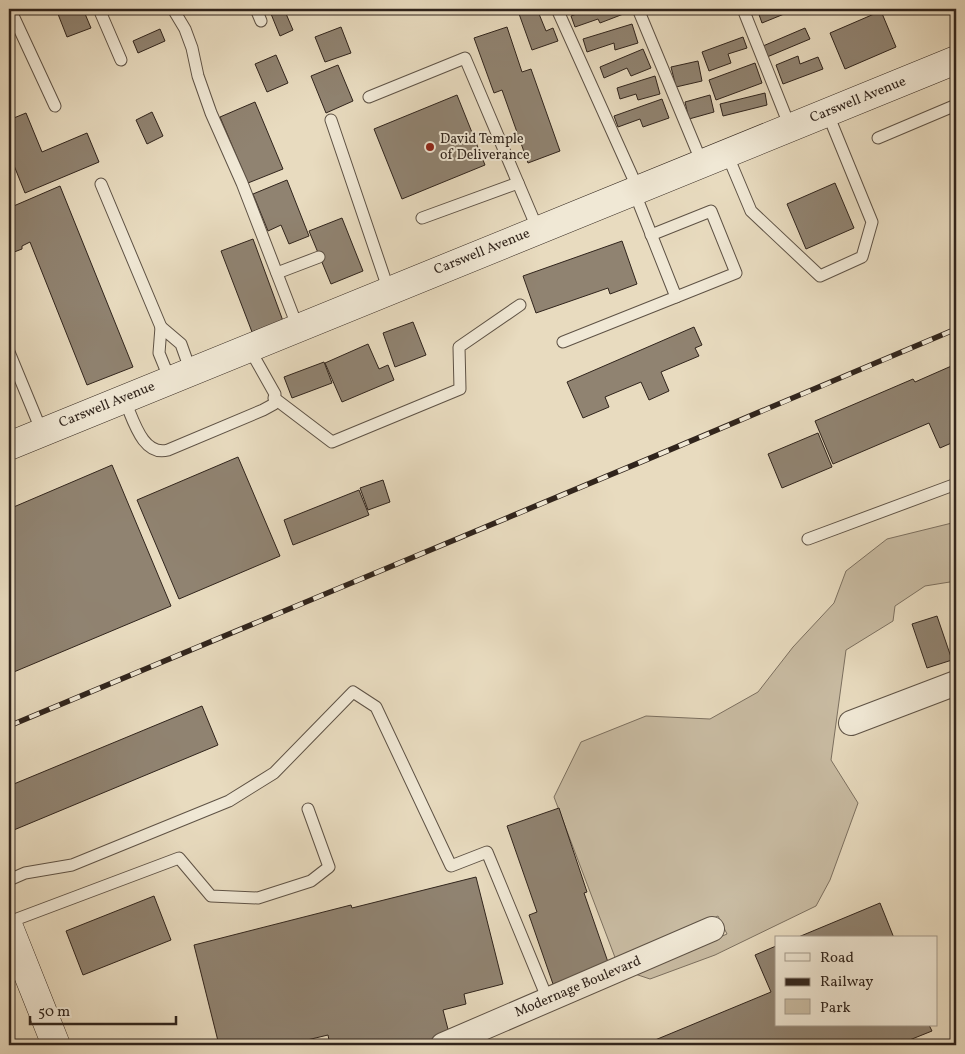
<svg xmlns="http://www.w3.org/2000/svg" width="965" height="1054" font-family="Vollkorn,serif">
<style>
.green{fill:#c9bca3;stroke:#7c7060}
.building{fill:#908371;stroke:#30241c}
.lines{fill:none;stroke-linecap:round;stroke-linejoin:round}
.lane-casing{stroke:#5e5245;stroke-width:13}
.street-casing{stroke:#5e5245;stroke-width:26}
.secondary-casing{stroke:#30241c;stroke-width:29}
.lane{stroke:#f0e8d5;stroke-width:11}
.street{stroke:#f0e8d5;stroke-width:24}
.secondary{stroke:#f0e8d5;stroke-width:28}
.rail-casing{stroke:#30241c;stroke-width:5.5}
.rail{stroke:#f0e8d5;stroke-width:4;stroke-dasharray:11;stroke-linecap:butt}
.poi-dot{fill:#8f2418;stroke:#f0e8d5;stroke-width:2}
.labels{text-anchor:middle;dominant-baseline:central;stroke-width:4;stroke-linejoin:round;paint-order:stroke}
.street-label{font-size:14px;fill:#30241c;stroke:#f0e8d5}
.poi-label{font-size:14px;fill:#30241c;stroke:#f0e8d5;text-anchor:start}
</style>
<rect width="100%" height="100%" fill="#e8dbbf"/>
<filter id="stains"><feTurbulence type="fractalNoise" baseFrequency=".004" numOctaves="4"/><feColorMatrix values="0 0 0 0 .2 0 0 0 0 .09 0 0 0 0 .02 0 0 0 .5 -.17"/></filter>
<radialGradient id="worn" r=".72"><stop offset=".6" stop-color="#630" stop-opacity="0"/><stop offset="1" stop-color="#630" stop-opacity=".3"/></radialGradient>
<!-- green -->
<path class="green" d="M956,522v59l-31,5 -30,20 -2,15 -47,29 -15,110 27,43 -28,77 -14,26 -101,49 -65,24 -15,-5 92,-40 -9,-18 -102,44 -62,-163 27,-55 65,-26 64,3 48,-27 35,-45 41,-44 12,-32 41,-32z"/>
<!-- building -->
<g class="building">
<path d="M56,9h27l8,19 -24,9z"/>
<path d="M269,9h15l9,21 -13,6z"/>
<path d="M524,9h13l9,22 7,-3 5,13 -26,9 -14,-39z"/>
<path d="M590,9h35l1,4 -26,10 -2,-4 -23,8 -4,-11z"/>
<path d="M757,9h31l1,3 -27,11z"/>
<path d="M881,11l15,36 -51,22 -15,-36z"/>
<path d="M632,24l6,19 -23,7 -1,-7 -27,9 -4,-13z"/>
<path d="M341,27l10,26 -26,9 -10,-25z"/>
<path d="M507,27l15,45 9,-3 29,82 -32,12 -26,-73 -8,3 -20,-55z"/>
<path d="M805,28l5,11 -43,18 -4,-11z"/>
<path d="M160,29l5,12 -27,12 -5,-12z"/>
<path d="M743,37l4,11 -19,6 3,9 -22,8 -7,-19z"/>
<path d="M643,49l8,19 -20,8 -4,-8 -23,10 -4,-11z"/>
<path d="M276,55l12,28 -21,9 -12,-28z"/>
<path d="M798,56l2,8 18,-7 5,12 -40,15 -7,-19z"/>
<path d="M698,61l4,20 -26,6 -5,-20z"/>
<path d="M755,63l7,20 -46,17 -7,-20z"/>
<path d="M338,65l15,36 -27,12 -15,-37z"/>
<path d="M655,76l5,18 -22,6 -2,-6 -16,5 -3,-11z"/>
<path d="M765,93l2,12 -44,11 -3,-12z"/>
<path d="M457,95l28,70 -83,34 -28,-70z"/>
<path d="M710,95l4,17 -25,7 -4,-17z"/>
<path d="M662,99l7,19 -26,9 -3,-8 -22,8 -4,-11z"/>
<path d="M255,102l28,67 -35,14 -28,-66z"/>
<path d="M152,112l11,24 -16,8 -11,-24z"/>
<path d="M26,113l16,39 45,-19 12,29 -74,31 -16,-40v-33z"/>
<path d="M287,180l22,56 -20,8 -8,-19 -13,6 -15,-37z"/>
<path d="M835,183l19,45 -48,21 -19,-45z"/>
<path d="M60,186l73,181 -46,18 -57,-143 -8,4v3l-13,5v-46z"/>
<path d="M342,218l21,53 -32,13 -22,-53z"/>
<path d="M253,239l30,82 -31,11 -31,-81z"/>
<path d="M622,241l15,43 -27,10 -2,-6 -72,25 -13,-37z"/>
<path d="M413,322l13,33 -31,12 -12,-34z"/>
<path d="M694,327l8,18 -7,3 4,8 -38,16 8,19 -20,9 -8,-18 -36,15 4,10 -26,11 -16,-36z"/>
<path d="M368,344l11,25 9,-4 6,15 -52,22 -17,-39z"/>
<path d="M324,362l8,21 -40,15 -8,-21z"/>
<path d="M956,364v77l-16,7 -11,-25 -96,41 -18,-43 98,-42 2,3z"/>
<path d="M818,433l14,34 -50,21 -14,-34z"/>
<path d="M238,457l42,99 -101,43 -42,-99z"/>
<path d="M112,465l59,141 -162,68v-165z"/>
<path d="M383,480l7,22 -22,8 -8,-22z"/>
<path d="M359,490l10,25 -76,30 -9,-25z"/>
<path d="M937,616l15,44 -25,8 -15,-44z"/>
<path d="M202,706l16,39 -209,87v-46z"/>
<path d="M559,808l28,84 -3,1 25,72 -56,19 -24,-69 8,-3 -30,-86z"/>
<path d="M476,877l27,107 -39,10 2,10 -23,6 7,27 -32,8h-88l-2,-10 -42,10h-67l-25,-100 157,-40 1,3z"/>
<path d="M154,896l17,44 -88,35 -17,-44z"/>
<path d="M880,903l14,35h-98z"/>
<path d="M776,946v79h153l3,6 -35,14h-254l128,-53 -16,-37z"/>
</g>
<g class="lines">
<!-- lane casing -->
<g class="lane-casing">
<g id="lane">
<path d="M10,9l45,97"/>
<path d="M99,9l22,51"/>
<path d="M173,9l12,20 7,19 6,28 13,37 31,70 56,145"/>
<path d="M256,9l5,12"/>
<path d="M557,9l81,180"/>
<path d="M638,9l64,154"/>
<path d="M743,9l47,118"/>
<path d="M369,97l96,-39 73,172"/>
<path d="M331,120l58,171"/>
<path d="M878,138l78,-33"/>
<path d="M727,154l24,57 69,65 42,-19 10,-35 -45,-110"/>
<path d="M101,184l60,143"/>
<path d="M422,218l96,-35"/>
<path d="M651,235l60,-24 25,62 -60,24"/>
<path d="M277,273l42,-16"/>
<path d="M563,342l113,-45 -42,-106"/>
<path d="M9,352l33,80"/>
<path d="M170,380l-11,-27 2,-26 20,17 10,28"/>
<path d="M274,398l58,44 128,-53 -1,-42 61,-42"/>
<path d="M124,399c9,19 18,58 44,51l95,-40 11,-6 1,-10 -26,-46"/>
<path d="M808,539l148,-55"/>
<path d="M9,880l16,-7 47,-8 157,-64 45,-28 79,-81 23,15 75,159 36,-14 61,148"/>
<path d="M9,922l170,-64 32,38 47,2 53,-17 18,-14 -21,-58"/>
</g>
</g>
<!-- street casing -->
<g class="street-casing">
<g id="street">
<path d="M851,723l105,-40"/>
<path d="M443,1045l269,-116"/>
</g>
</g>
<!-- secondary casing -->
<g class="secondary-casing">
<g id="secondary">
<path d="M9,446l947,-386"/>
<path d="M9,927l47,118"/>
</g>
</g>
<!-- lane -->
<use href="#lane" class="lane"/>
<!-- street -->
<use href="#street" class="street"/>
<!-- secondary -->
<use href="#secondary" class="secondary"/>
<!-- rail casing -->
<g class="rail-casing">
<path id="rail" d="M9,726c315,-132 632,-263 947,-397"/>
</g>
<!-- rail -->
<use href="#rail" class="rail"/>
</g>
<!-- markers -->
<circle class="poi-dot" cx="430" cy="147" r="5"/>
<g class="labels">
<!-- street labels -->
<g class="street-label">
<text transform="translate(858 100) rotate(-22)">Carswell Avenue</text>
<text transform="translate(482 252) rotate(-22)">Carswell Avenue</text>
<text transform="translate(107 405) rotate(-22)">Carswell Avenue</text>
<text transform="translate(578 987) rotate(-23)">Modernage Boulevard</text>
</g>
<!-- poi labels -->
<g class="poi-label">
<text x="440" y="139">David Temple<tspan x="440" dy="16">of Deliverance</tspan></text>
</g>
</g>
<!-- margin -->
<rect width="965" height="1054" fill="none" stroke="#e8dbbf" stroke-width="30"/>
<rect x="10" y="10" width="945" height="1034" fill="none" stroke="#30241c" stroke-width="2.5"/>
<rect x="15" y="15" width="935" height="1024" fill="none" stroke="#30241c"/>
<!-- legend -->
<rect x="775" y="936" width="162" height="90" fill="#f0e8d5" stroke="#a39a8b"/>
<rect x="785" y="953" width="25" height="8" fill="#f0e8d5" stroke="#a39a8b"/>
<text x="820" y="962" font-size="15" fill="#30241c">Road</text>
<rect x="785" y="978" width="25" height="8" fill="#30241c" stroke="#a39a8b"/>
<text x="820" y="986" font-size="15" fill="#30241c">Railway</text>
<rect x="785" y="999" width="25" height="15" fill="#c9bca3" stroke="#a39a8b"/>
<text x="820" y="1012" font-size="15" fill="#30241c">Park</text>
<!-- scale -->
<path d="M30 1016v8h146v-8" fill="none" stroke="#30241c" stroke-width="2.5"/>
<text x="38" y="1016" font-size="15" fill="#30241c" stroke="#f0e8d5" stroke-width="4" paint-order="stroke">50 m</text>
<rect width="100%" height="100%" filter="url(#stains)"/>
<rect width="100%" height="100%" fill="url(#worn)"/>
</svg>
